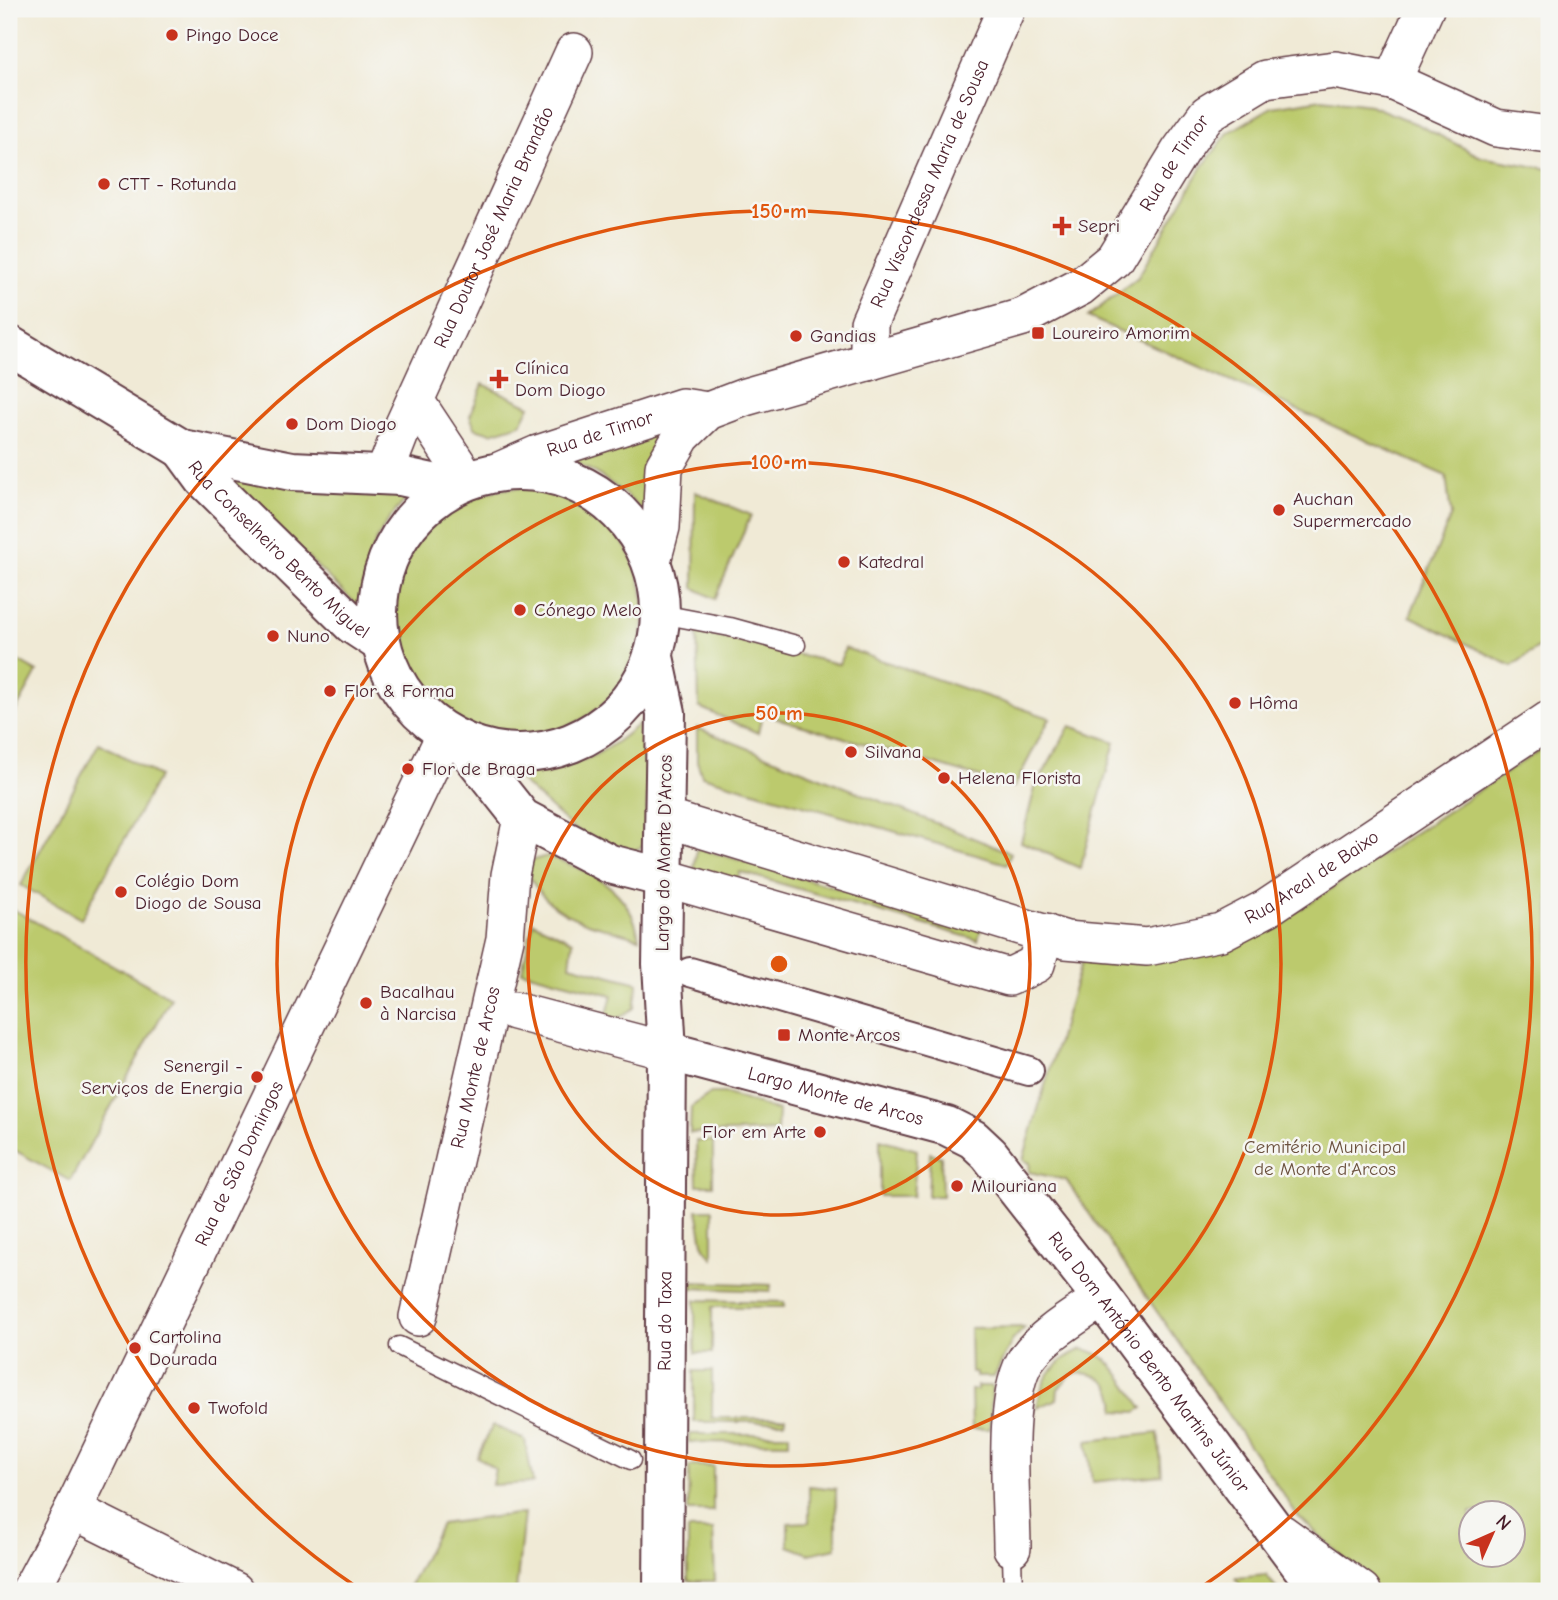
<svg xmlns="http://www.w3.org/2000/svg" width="1558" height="1600" font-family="'Comic Neue',sans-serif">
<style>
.green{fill:#bcca6d;stroke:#83744c;stroke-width:2;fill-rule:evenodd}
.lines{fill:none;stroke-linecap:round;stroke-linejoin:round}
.service-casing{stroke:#633d45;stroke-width:21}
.pedestrian-casing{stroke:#633d45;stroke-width:32}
.minor-casing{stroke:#633d45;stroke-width:40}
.tertiary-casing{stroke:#633d45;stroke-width:42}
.service{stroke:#fff;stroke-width:18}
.pedestrian{stroke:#fff;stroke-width:28}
.minor{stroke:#fff;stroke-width:37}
.tertiary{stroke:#fff;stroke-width:38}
.ring{fill:none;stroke:#e0560e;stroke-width:3.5}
.poi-dot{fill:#c8321e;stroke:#f6f6f2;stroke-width:2.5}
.labels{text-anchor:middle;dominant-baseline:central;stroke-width:5;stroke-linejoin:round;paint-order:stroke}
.poi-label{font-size:19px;fill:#4a1f2b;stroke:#f6f6f2;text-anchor:start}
.street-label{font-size:19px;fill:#4a1f2b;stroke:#f6f6f2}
.park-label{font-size:19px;fill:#6c523f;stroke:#f6f6f2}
.centre{fill:#e0560e;stroke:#f6f6f2;stroke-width:3.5}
.ring-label{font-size:21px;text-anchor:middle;font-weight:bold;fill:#e0560e;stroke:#f6f6f2;stroke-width:5;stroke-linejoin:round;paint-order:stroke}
</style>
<rect width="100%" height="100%" fill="#f6f6f2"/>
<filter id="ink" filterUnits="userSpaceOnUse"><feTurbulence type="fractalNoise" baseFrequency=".0143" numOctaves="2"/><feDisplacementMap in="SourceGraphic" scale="14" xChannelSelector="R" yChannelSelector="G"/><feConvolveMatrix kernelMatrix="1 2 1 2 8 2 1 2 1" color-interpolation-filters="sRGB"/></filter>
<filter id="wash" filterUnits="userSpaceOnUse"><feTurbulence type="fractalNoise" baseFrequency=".00686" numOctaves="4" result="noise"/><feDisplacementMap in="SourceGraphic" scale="28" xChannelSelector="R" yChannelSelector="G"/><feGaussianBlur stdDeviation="1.57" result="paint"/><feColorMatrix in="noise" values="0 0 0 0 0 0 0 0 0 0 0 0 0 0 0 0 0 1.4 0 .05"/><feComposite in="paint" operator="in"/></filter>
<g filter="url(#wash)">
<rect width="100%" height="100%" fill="#f0ead6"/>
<!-- green -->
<g class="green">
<path d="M1322,99l48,6 49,20 62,32 68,12v471l-37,26 -102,-50 41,-101 -5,-39 -358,-159 50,-40 65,-111 25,-33 44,-26z"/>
<path d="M483,384l47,22 -9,18 -30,9 -16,-5 -5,-12z"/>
<path d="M670,428l-22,89c-24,-26 -46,-43 -78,-57z"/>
<path d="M216,469l197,24c-38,35 -47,65 -53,115z"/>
<circle cx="520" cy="612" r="124"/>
<path d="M695,492l56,23 -36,84 -21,-11z"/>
<path d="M697,632l142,32 6,-16 205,70 -36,69 -252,-73 -4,19 -59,-26z"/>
<path d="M9,656l28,16 -28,51z"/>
<path d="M651,712l-6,132 -15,10 -56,-25 -71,-64c64,12 103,-8 148,-53z"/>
<path d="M1070,726l45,16 -35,126 -59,-26 14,-54z"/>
<path d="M697,728l314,125 -4,11 -305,-88 -5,-15z"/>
<path d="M99,743l60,33 -78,143 -60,-34z"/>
<path d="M1549,744v847h-170l-81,-75 -232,-336 -37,-8 1,-9 -7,-3 60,-203 146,-10 41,-18zM1470,1512h42v42h-42z"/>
<path d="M697,848l284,81 -3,11 -238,-68 -4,15 -43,-12z"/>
<path d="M547,856c43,14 84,33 92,82 -48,-15 -90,-18 -113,-68l7,-10z"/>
<path d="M9,907l162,91 -101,183 -61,-34z"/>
<path d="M533,922l40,19 -3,24 68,18 -4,25 -15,10h-13l6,-23 -90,-24z"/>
<path d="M711,1093h13l54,18 -1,20 -87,2 1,-26z"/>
<path d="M880,1139l37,11 -4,46h-33z"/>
<path d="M696,1141h17v44h-16z"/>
<path d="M930,1153l11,4 1,39h-14z"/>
<path d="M697,1210h16v48l-9,-10z"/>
<path d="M689,1282l82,3 -1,6 -81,-3z"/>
<path d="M695,1300l89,2v5h-72v46h-17z"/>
<path d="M1025,1327l-13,14 -18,36h-18v-4h-5l-1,-45z"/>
<path d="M1082,1349c30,4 44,36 61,59l-7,4 -21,-1c3,-27 -20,-43 -45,-36l-12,14 -1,10 -20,9c4,-30 17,-47 45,-59z"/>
<path d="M694,1371h18v47h73v4h-91z"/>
<path d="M977,1386h15l-2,43h-18l-1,-39h6z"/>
<path d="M493,1425l32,15 8,43 -41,2 3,-16 -18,-12z"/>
<path d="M1158,1433l4,42 -70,7 -5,-41z"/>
<path d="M689,1434h100v9l-100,-1z"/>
<path d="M689,1466h24v45h-25z"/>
<path d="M809,1486l27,3v59l-27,6 -21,-8v-23l21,-1z"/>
<path d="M524,1513l-8,78h-109l34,-67z"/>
<path d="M688,1530h25l2,51h-27z"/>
<path d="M1266,1575l12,16h-33l-10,-13z"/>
</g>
</g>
<g filter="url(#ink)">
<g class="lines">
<!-- service casing -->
<g class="service-casing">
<g id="service">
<path d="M661,614l69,13 66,18"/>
<path d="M399,1346l232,114"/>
<path d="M1012,1557l1,34"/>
</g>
</g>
<!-- pedestrian casing -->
<g class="pedestrian-casing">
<path id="pedestrian" d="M690,972l339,99"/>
</g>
<!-- minor casing -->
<g class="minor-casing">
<g id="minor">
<path d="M1392,81l33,-72"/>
<path id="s1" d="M869,362v-39l137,-314"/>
<path d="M416,402l51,77"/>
<path id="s2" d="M497,472l41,-18 144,-47 26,4"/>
<path id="s3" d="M384,475l17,-44 173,-379"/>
<path id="s4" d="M652,561l9,-34 3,-60 18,-31 26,-25 37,-14 278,-80 57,-30 34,-28 66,-108 27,-37 58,-35 70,-9 57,11 104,47 53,7"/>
<path id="s5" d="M665,818l401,122 81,7 74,-15 46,-24 282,-188"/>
<path d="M665,878l344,99 27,-13 9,-31"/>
<path d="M514,1011l153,40"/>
<path id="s6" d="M418,1317l87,-378 5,-64 12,-57"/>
<path d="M73,1510l162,81"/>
<path d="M1281,1533l81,58"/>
<path d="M1012,1548c0,-47 -11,-153 15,-190 18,-25 50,-42 75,-60"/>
<path id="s7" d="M30,1591l43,-81 373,-777"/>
</g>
</g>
<!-- tertiary casing -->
<g class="tertiary-casing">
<g id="tertiary">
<path d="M9,345l173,104 110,22 108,5 51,11"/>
<path id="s8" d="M182,449l22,30 148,145 29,19"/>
<circle cx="519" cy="612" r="141"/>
<path id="s9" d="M654,657l12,56 -4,251 5,87 280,75 26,13 16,15 113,144 218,293"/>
<path d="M461,741l61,77 88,46 55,14"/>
<path id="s10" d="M663,1591l4,-540"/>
</g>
</g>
<!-- service -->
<use href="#service" class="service"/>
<!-- pedestrian -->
<use href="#pedestrian" class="pedestrian"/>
<!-- minor -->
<use href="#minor" class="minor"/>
<!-- tertiary -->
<use href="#tertiary" class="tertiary"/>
</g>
</g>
<!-- distance rings -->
<g class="ring">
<circle cx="779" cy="964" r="251"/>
<circle cx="779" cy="964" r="502"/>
<path d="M358 1588A753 753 0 1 1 1200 1588"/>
</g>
<!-- markers -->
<g class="poi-dot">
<circle cx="172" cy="35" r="7"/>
<circle cx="104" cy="184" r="7"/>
<path d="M1058.5 215.5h7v7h7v7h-7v7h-7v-7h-7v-7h7z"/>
<rect x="1031" y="326" width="14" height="14" rx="3.5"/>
<circle cx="796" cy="336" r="7"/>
<path d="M495.5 368.5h7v7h7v7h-7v7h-7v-7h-7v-7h7z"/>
<circle cx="292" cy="424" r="7"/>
<circle cx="1279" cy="510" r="7"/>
<circle cx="844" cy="562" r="7"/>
<circle cx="520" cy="610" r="7"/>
<circle cx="273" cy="636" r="7"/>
<circle cx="330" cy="691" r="7"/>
<circle cx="1235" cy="703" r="7"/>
<circle cx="851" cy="752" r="7"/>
<circle cx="408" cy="769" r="7"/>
<circle cx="944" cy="778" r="7"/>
<circle cx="121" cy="892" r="7"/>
<circle cx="366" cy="1003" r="7"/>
<rect x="777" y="1028" width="14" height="14" rx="3.5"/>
<circle cx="257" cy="1077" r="7"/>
<circle cx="820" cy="1132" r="7"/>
<circle cx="957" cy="1186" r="7"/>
<circle cx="135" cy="1348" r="7"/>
<circle cx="194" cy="1408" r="7"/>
</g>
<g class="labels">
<!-- poi labels -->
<g class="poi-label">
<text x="186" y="35">Pingo Doce</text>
<text x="118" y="184">CTT - Rotunda</text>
<text x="1078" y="226">Sepri</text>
<text x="1052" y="333">Loureiro Amorim</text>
<text x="810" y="336">Gandias</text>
<text x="515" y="368">Clínica<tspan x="515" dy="22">Dom Diogo</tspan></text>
<text x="306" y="424">Dom Diogo</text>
<text x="1293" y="499">Auchan<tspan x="1293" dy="22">Supermercado</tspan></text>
<text x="858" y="562">Katedral</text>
<text x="534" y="610">Cónego Melo</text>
<text x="287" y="636">Nuno</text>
<text x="344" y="691">Flor &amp; Forma</text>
<text x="1249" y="703">Hôma</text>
<text x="865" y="752">Silvana</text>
<text x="422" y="769">Flor de Braga</text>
<text x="958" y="778">Helena Florista</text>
<text x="135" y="881">Colégio Dom<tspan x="135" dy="22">Diogo de Sousa</tspan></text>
<text x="380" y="992">Bacalhau<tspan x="380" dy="22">à Narcisa</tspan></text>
<text x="798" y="1035">Monte Arcos</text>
<text x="243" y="1066" text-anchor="end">Senergil -<tspan x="243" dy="22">Serviços de Energia</tspan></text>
<text x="806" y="1132" text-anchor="end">Flor em Arte</text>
<text x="971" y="1186">Milouriana</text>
<text x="149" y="1337">Cartolina<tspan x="149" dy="22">Dourada</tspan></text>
<text x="208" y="1408">Twofold</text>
</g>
<!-- street labels -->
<g class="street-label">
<text stroke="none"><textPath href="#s4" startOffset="718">Rua de Timor</textPath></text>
<text stroke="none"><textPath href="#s1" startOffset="191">Rua Viscondessa Maria de Sousa</textPath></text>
<text stroke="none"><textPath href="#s3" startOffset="271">Rua Doutor José Maria Brandão</textPath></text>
<text stroke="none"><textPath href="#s2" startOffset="110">Rua de Timor</textPath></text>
<text stroke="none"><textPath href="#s8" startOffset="140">Rua Conselheiro Bento Miguel</textPath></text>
<text transform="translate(664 853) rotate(-89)">Largo do Monte D'Arcos</text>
<text stroke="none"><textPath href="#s5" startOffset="682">Rua Areal de Baixo</textPath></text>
<text stroke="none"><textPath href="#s6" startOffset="256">Rua Monte de Arcos</textPath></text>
<text stroke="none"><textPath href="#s9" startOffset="570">Largo Monte de Arcos</textPath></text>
<text stroke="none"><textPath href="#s7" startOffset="476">Rua de São Domingos</textPath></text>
<text stroke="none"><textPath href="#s10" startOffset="270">Rua do Taxa</textPath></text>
<text stroke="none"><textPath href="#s9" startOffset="999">Rua Dom António Bento Martins Júnior</textPath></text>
</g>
<!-- park labels -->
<g class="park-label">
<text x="1325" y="1147">Cemitério Municipal<tspan x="1325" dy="22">de Monte d'Arcos</tspan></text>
</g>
</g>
<circle cx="779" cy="964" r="10" class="centre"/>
<g class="ring-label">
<text x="779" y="218">150 m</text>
<text x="779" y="469">100 m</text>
<text x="779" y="720">50 m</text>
</g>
<!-- margin -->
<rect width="1558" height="1600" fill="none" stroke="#f6f6f2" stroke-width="35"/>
<!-- north arrow -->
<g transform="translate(1492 1534) rotate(45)"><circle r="33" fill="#f6f6f2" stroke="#b1a0a2" stroke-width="2"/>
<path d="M0-5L12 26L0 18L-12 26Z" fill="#c8321e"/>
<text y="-10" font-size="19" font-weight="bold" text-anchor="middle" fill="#4a1f2b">N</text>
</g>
</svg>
